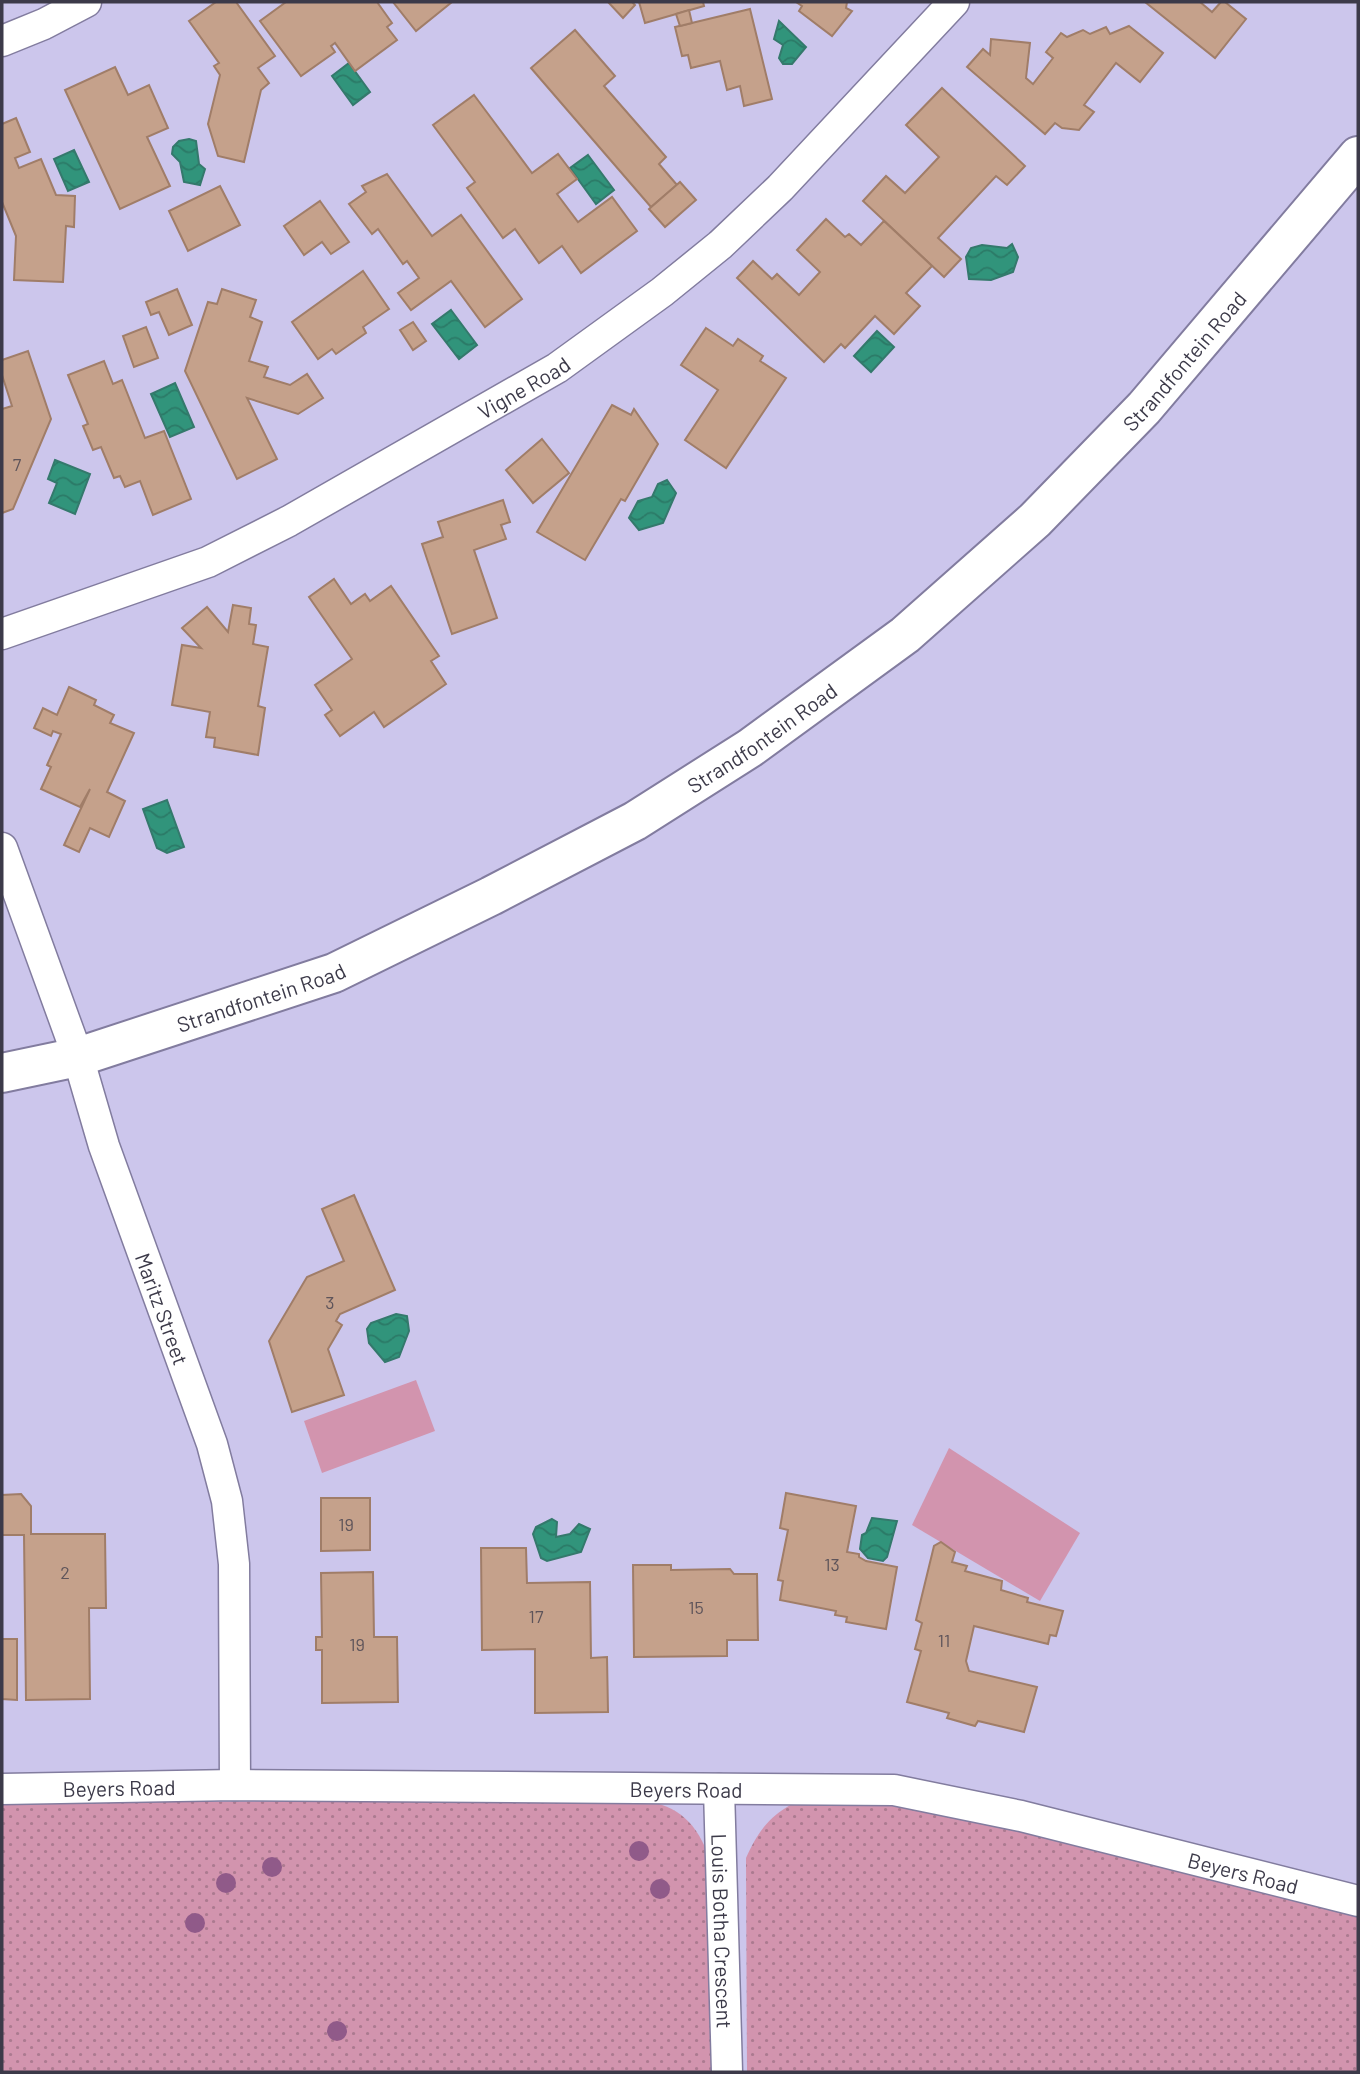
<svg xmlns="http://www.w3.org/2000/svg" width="1360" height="2074" font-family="Barlow,sans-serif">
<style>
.green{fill:url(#green-dots)}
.pitch{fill:#d294ae}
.water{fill:url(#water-waves);stroke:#34796c;stroke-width:2}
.building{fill:#c5a18b;stroke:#a07d68;stroke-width:2}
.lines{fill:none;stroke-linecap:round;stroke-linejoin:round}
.minor-casing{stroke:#827c9f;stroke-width:33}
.secondary-casing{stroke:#827c9f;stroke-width:42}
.minor{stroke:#fff;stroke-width:30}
.secondary{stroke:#fff;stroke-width:38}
.tree{fill:#905a89}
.labels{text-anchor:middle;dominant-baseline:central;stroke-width:7;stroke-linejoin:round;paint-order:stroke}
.number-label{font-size:18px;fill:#5e545a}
.street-label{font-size:21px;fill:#3c3a49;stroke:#ece9fd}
</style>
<defs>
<pattern id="green-dots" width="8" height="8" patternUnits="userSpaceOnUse" patternTransform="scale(1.75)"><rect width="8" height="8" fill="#d294ae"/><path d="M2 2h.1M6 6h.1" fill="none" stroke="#ac7a90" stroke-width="1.8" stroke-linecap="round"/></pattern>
<pattern id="water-waves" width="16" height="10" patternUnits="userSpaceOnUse" patternTransform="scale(1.75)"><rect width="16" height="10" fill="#31947b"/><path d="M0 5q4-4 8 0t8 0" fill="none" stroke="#2b7a67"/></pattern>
</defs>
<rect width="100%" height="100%" fill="#ccc6ec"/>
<!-- green -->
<g class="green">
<path d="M819,1790l70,8 206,49 263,69v156h-611l-1,-214c18,-41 35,-49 73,-68z"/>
<path d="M635,1799c39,5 58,18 73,55l3,218h-709v-269z"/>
</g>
<!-- pitch -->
<g class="pitch">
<path d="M416,1380l19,51 -113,42 -18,-52z"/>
<path d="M949,1448l131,85 -40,68 -128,-76z"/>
</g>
<!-- water -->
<g class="water">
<path d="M779,21l27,26 -14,17h-9l-4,-6 4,-13 -9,-6z"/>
<path d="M349,63l21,29 -17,13 -21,-29z"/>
<path d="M189,139l7,2 3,23 6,5 -5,16 -16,-3 -4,-20 -8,-8 1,-7 6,-6z"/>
<path d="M74,150l15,32 -21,9 -14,-32z"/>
<path d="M588,155l26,35 -18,14 -26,-36z"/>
<path d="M1012,244l6,13 -5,15 -22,8 -22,-1 -3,-22 5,-9 11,-3 25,3z"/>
<path d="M451,310l26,35 -18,14 -27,-35z"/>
<path d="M877,331l17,16 -23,25 -17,-16z"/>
<path d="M175,383l19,44 -24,10 -19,-43z"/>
<path d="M55,460l35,14 -15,40 -26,-11 8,-20 -9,-4z"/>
<path d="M667,480l9,13 -13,30 -24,7 -10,-12 9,-17 14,-4 6,-13z"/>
<path d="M167,800l17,47 -17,6 -10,-5 -14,-39z"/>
<path d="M396,1314l11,2 2,15 -10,26 -14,5 -16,-19 -2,-14 4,-6z"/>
<path d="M872,1518l25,3 -10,36 -4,4 -15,-3 -8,-9 2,-14 4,-2z"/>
<path d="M552,1519l5,3 -1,15 14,-3 9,-10 11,5 -9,23 -34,9 -6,-3 -8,-24 3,-7z"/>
</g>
<!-- building -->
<g class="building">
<path d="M216,2h20l39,54 -17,12 11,15 -8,7 -17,72 -26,-6 -10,-32 12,-49 -6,-9 5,-3 -30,-42z"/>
<path d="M286,2h91l15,21 -5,4 10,13 -42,31 -20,-28 -4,3 4,6 -34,24 -41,-55z"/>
<path d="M393,2h59l-36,29z"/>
<path d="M608,2h24l3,3 -12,13z"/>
<path d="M639,2h64l1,4 -59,17z"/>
<path d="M796,2h51l-1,6 6,3 -20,25 -33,-25 3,-5z"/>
<path d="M1145,2h55l12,10 9,-10h4l21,17 -31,39z"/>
<path d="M750,9l22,90 -28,7 -4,-20 -13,4 -7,-29 -29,7 -3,-13 -6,1 -7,-29z"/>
<path d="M689,10l3,13 -12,3 -4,-12z"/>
<path d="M1129,26l34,27 -23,29 -24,-19 -32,42 10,7 -15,18 -17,-2 -7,-5 -10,11 -78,-67 16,-18 7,6 1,-16 39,4 -4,35 7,6 20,-26 -7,-6 15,-19 6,4 16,-7 7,4 16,-7 4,7z"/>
<path d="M575,30l40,46 -11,10 62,71 -7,7 18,21 -26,22 -120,-139z"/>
<path d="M115,67l13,28 21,-10 19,43 -21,9 23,49 -50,23 -55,-119z"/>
<path d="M942,88l83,78 -18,19 -11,-9 -58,62 23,21 -17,18 -81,-76 23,-25 19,17 34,-36 -33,-32z"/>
<path d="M474,95l58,78 26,-19 19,25 -20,15 21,28 34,-25 25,34 -56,42 -19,-27 -23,17 -24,-34 -12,9 -36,-50 8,-6 -42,-57z"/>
<path d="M16,118l14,34 -15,6 4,10 22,-9 15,36 19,1 -1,31 -8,-1 -3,56 -49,-2 2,-44 -14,-34v-78z"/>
<path d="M387,174l45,62 29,-21 61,84 -37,28 -34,-46 -40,29 -13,-17 21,-15 -12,-17 -4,3 -25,-35 -6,5 -23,-30 17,-12 -4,-6z"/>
<path d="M680,182l16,18 -31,27 -16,-18z"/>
<path d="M220,186l20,39 -52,26 -19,-40z"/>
<path d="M320,201l29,41 -18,12 -9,-12 -18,13 -20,-29z"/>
<path d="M826,219l19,18 4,-3 12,11 23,-24 48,45 -26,27 14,13 -26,28 -19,-18 -30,32 -4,-4 -17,18 -87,-84 16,-17 19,18 5,-5 22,21 21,-23 -23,-22z"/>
<path d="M363,271l26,38 -26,18 3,6 -30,21 -4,-5 -14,10 -26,-37z"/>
<path d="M177,289l15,36 -23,10 -10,-23 -8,3 -5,-13z"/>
<path d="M222,289l34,11 -6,17 12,5 -13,39 19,6 -4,10 26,8 17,-11 16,24 -25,16 -51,-16 30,61 -40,20 -52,-108 23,-69 9,2z"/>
<path d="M413,322l13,19 -13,9 -13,-20z"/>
<path d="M146,327l12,31 -24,9 -11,-31z"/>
<path d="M706,328l27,18 5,-7 25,17 -3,5 26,17 -60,90 -41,-28 33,-50 -37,-25z"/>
<path d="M28,351l23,68 -38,90 -11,4v-104l10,-3 -10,-31v-15z"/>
<path d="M104,361l9,23 9,-4 23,58 19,-7 27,68 -38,16 -13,-34 -15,6 -5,-11 -6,2 -13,-31 -8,3 -10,-24 5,-2 -20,-49z"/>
<path d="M612,405l19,10 3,-6 24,35 -33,57 -4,-2 -36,61 -48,-28z"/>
<path d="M542,439l27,34 -36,30 -27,-33z"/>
<path d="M503,500l7,22 -9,3 5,14 -32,11 23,68 -45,16 -30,-90 21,-7 -5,-15z"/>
<path d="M334,579l17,25 14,-10 5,7 21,-15 48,70 -8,5 15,23 -62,43 -10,-15 -34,24 -15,-21 7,-5 -17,-25 37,-26 -43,-62z"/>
<path d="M233,605l18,3 -2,16 7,1 -3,19 15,3 -10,59 7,2 -7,47 -44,-8 1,-9 -9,-1 4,-25 -38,-7 10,-60 19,3 -19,-20 25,-21 21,25z"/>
<path d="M69,687l27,13 -2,5 20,10 -4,8 24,10 -27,59 18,9 -16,36 -19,-9 -11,24 -15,-7 26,-56 -10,18 -39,-18 10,-22 -4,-2 14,-31 -8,-3 -2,5 -17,-8 9,-20 14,7z"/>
<path d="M354,1195l41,95 -55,24 -4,7 6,4 -14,24 16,46 -52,17 -23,-71 38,-64 37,-16 -22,-52z"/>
<path d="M786,1493l70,13 -9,46 12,2v3l7,4 31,6 -11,62 -40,-7 1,-5 -12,-2 1,-4 -56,-11 3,-19 -5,-1 10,-50 -8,-2z"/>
<path d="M21,1494l10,12v28h74l1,74h-17l1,91 -64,1 -2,-165h-22v-40z"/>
<path d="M321,1498h49v52l-49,1z"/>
<path d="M941,1542l14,10 -3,10 15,4 -2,5 37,10 -1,9 27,8 -1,4 36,9 -7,25 -6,-1 -2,9 -74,-18 -8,35 3,10 68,16 -13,45 -46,-11 -3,5 -28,-8 2,-5 -42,-11 14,-51 -6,-2 7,-26 -6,-3 18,-74z"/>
<path d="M481,1548h45l1,35 63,-1 1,76 16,-1 1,55 -73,1v-64l-53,1z"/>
<path d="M633,1565h38v5l59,-1 4,5h23l1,66h-31v16l-93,1z"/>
<path d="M373,1572l1,65h23l1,65 -76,1v-53h-6v-13h6l-1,-64z"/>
<path d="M2,1634v5h15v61l-15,-1z"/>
</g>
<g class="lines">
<!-- minor casing -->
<g class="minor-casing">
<g id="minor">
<path d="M2,41l42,-17 42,-22"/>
<path id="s1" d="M2,634l206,-72 81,-41 268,-153 105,-76 58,-47 60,-57 174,-186"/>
<path id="s2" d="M2,848l76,209 26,89 108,298 15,57 7,63 1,221"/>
<path id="s3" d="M2,1789l233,-4 659,5 127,26 337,85"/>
<path id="s4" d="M719,1789l8,283"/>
</g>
</g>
<!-- secondary casing -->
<g class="secondary-casing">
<g id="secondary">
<path id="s5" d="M2,1073l76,-16 256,-84 157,-77 144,-75 115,-73 155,-113 130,-115 109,-112 214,-252"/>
</g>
</g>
<!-- minor -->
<use href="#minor" class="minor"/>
<!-- secondary -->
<use href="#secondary" class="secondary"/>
</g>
<!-- trees -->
<g class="tree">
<circle cx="639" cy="1851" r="10"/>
<circle cx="272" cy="1867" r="10"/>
<circle cx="226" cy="1883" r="10"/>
<circle cx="660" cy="1889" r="10"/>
<circle cx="195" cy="1923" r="10"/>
<circle cx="337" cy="2031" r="10"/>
</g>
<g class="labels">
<!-- number labels -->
<g class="number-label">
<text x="17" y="464">7</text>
<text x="330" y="1302">3</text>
<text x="346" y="1524">19</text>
<text x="832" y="1564">13</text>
<text x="65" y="1572">2</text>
<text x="696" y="1607">15</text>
<text x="536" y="1616">17</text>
<text x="944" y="1640">11</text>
<text x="357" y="1644">19</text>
</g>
<!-- street labels -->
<g class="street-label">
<text stroke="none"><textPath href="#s5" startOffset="1404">Strandfontein Road</textPath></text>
<text stroke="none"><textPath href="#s1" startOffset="579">Vigne Road</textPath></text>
<text stroke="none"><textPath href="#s5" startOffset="836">Strandfontein Road</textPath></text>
<text stroke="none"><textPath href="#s5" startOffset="270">Strandfontein Road</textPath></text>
<text stroke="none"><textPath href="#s2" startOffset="488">Maritz Street</textPath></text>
<text stroke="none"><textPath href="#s3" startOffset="117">Beyers Road</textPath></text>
<text stroke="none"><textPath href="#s3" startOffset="684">Beyers Road</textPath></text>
<text stroke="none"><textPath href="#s3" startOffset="1251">Beyers Road</textPath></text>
<text stroke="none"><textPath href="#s4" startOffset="142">Louis Botha Crescent</textPath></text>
</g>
</g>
<!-- border -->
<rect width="1360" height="2074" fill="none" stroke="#3c3a49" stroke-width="7"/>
</svg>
